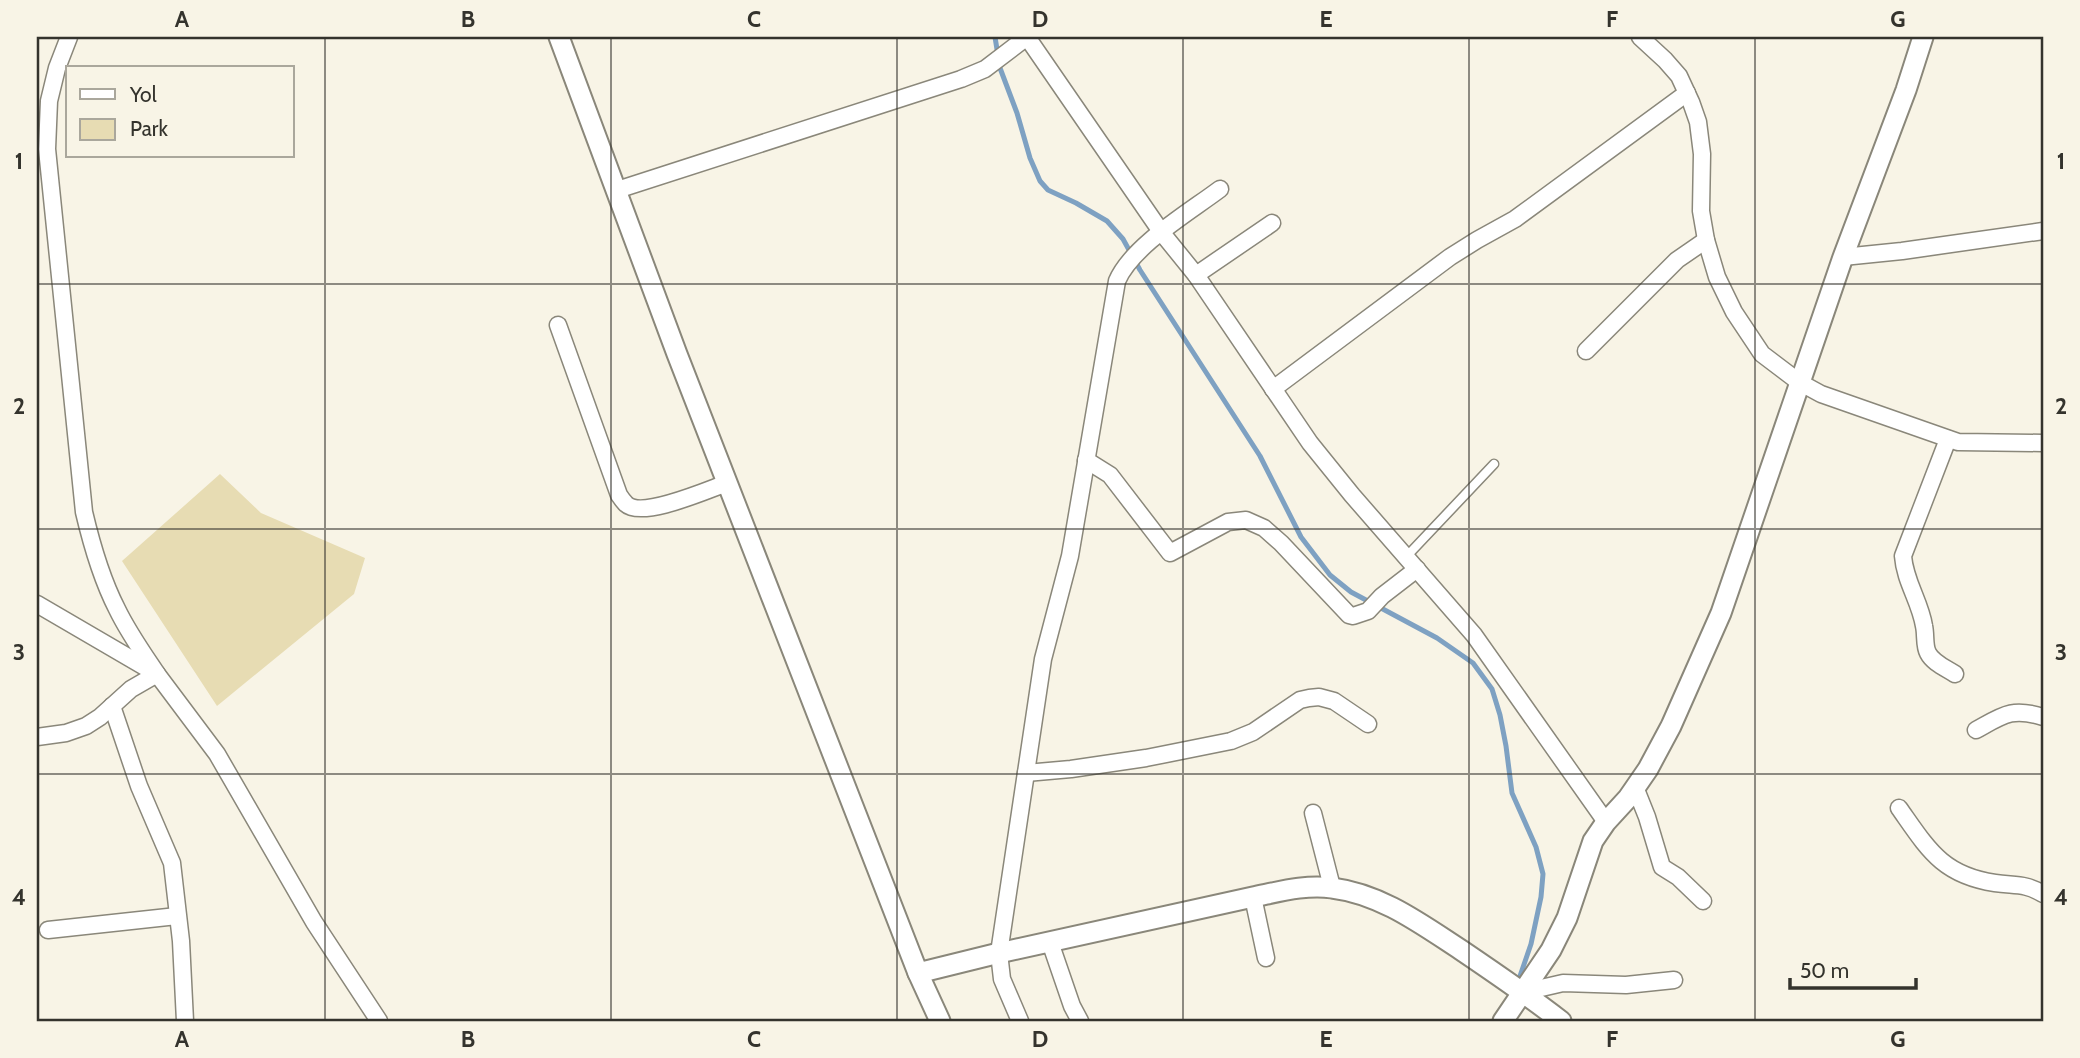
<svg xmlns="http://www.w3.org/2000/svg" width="2080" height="1058" font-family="Cabin,sans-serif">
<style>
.green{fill:#e7dcb3}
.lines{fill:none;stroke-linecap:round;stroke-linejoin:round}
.stream{stroke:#7ea1c2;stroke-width:5}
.service-casing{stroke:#8a877a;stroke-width:11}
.minor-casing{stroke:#8a877a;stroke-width:19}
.tertiary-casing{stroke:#8a877a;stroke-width:23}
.service{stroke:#fff;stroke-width:8}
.minor{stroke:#fff;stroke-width:16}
.tertiary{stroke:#fff;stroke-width:19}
.grid{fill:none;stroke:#34332d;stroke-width:2;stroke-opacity:0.55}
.neatline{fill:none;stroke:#34332d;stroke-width:2.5}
.grid-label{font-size:23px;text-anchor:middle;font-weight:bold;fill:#34332d}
</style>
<rect width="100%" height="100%" fill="#f8f4e6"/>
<!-- green -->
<path class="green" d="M220,474l41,39 104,45 -11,36 -137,112 -95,-145z"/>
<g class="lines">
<!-- stream -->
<path class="stream" d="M995,37l5,31 17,45 13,45 10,23 8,9 28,13 31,18 16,18 17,31 120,186 41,81 29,38 21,17 86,46 36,25 19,26 8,26 6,31 6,47 24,54 7,27 -2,23 -10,47 -12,35"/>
<!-- service casing -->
<g class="service-casing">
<path id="service" d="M1406,557l88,-93"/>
</g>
<!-- minor casing -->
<g class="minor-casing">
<g id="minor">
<path d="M1027,37l135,196 34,42 114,168 42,52 122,140 132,187"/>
<path d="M1640,37l25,23 14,16 12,26 7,20 4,32 -1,57 5,29 11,37 17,35 28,42 37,28 22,12 137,48 85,1"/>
<path d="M617,190l344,-111 24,-10 42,-32"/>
<path d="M1843,257l59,-6 141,-20"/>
<path d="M1196,275l76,-52"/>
<path d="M558,325l61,170c2,3 4,6 7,9 16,15 81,-14 101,-21"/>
<path d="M1586,351l91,-91 29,-20"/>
<path d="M1273,389l177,-132 27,-17 38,-21 172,-126"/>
<path d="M1948,439l-45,117c2,26 17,45 21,70 2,8 0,20 4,27 5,10 18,15 27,21"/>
<path d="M1086,460l24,15 60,78 58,-31 18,-2 18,8 17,15 68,72 4,1 15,-5 14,-15 35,-27"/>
<path d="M37,604l120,70 60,80 97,168 65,99"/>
<path d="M112,706l27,80 33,77 9,78 4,80"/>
<path d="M1976,730c27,-15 36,-23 67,-13"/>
<path d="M37,737l29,-4 20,-7 14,-9 31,-28 26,-15c-14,-21 -29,-42 -40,-65 -16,-31 -25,-63 -33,-97l-37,-363 2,-48 8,-33 12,-31"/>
<path d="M1026,773l45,-4 75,-11 85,-17 22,-9 47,-32 9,-2 10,-1 15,4 34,23"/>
<path d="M1635,787l12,30 15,50 16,10 25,24"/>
<path d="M1899,808c29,41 43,67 96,75 20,3 30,0 48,11"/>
<path d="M1313,813l19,74"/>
<path d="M1253,897l13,61"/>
<path d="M48,930l129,-14"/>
<path d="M1050,942l22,64 8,15"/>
<path d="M1524,992l39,-9 63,2 48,-5"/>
<path d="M1020,1021l-18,-42 -3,-26 44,-294 27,-103 47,-275c15,-35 71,-68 103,-92"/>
</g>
</g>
<!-- tertiary casing -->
<g class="tertiary-casing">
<g id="tertiary">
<path d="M559,37l118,317 241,619 22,48"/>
<path d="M918,973l81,-20 254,-56c25,-5 53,-13 79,-9 49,6 89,36 129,62 34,23 68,46 100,71"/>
<path d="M1503,1021l48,-71 16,-32 26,-77 13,-19 22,-24 20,-29 23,-43 50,-113 122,-356 63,-167 17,-53"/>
</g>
</g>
<!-- service -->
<use href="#service" class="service"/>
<!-- minor -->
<use href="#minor" class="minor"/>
<!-- tertiary -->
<use href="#tertiary" class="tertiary"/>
</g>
<!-- grid -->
<path class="grid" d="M325,37v984M611,37v984M897,37v984M1183,37v984M1469,37v984M1755,37v984M37,284h2006M37,529h2006M37,774h2006"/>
<!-- border -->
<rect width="2080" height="1058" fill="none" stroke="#f8f4e6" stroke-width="77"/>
<!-- legend -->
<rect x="66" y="66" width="228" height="91" fill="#f8f4e6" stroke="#aaa79c" stroke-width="2"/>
<rect x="80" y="89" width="35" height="10" fill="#ffffff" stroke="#aaa79c" stroke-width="2"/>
<text x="130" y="102" font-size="21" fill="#34332d">Yol</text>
<rect x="80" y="119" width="35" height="21" fill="#e7dcb3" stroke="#aaa79c" stroke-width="2"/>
<text x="130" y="136" font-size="21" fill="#34332d">Park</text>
<!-- scale -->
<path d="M1790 978v10h126v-10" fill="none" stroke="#34332d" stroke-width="3.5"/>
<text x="1800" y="978" font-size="21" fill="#34332d" stroke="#f8f4e6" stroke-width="5" paint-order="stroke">50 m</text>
<rect x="38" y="38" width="2004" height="982" class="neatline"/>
<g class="grid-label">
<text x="182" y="27">A</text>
<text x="468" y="27">B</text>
<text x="754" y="27">C</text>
<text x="1040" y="27">D</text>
<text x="1326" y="27">E</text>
<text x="1612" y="27">F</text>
<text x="1898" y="27">G</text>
<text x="19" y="169">1</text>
<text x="2061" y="169">1</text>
<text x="19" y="414">2</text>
<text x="2061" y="414">2</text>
<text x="19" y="660">3</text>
<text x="2061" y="660">3</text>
<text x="19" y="905">4</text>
<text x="2061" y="905">4</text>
<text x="182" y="1047">A</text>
<text x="468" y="1047">B</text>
<text x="754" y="1047">C</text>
<text x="1040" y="1047">D</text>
<text x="1326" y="1047">E</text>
<text x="1612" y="1047">F</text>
<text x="1898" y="1047">G</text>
</g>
</svg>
